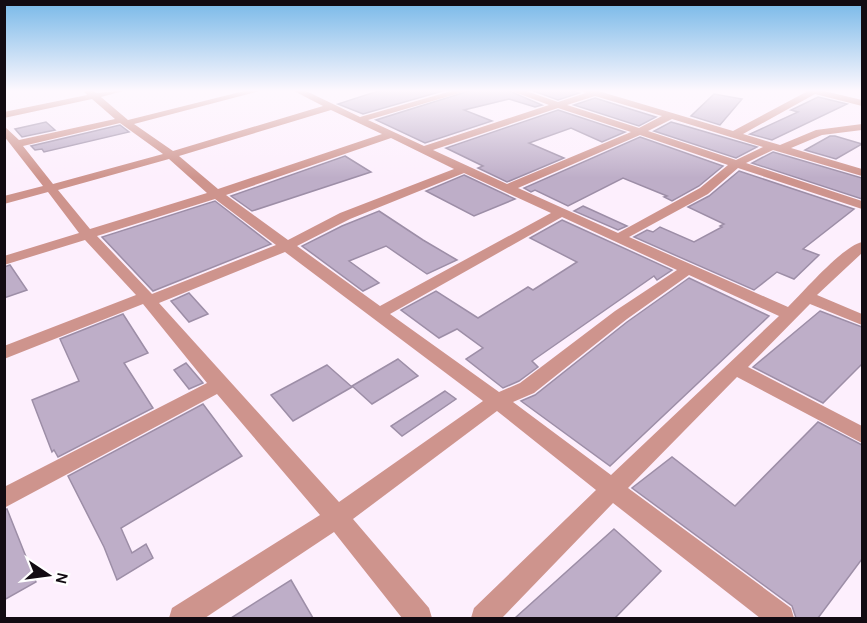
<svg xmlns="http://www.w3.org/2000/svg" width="867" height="623" font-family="Karla,sans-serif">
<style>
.building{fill:#beaec8;stroke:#9d8ea7;stroke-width:1.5}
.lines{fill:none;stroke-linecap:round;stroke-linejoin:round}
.minor{fill:#ce948d;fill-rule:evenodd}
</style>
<rect width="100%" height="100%" fill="#fdeffd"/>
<!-- building -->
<g class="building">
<path d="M381,90h65l-83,24 -25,-10z"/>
<path d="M472,90h35l35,15 -7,2 -26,-8 -45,11 28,11 -67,22 -49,-23z"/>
<path d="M531,90h40l8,3 -21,7z"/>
<path d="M714,94l28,5 -22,26 -29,-9z"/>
<path d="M818,97l29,7 -75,36 -22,-6 48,-22 -7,-2z"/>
<path d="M595,98l35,11 26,8 -17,9 -65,-21z"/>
<path d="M558,110l67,22 -23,10 -31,-14 -42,15 35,15 -57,24 -29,-14 5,-2 -37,-18z"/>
<path d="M46,122l9,8 -33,7 -7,-8z"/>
<path d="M671,122l11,3 75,22 -21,11 -82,-27z"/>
<path d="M120,125l9,7 -85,20 -2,-3 -7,1 -4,-4z"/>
<path d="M830,136h5l27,8 -26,15 -31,-9z"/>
<path d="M640,137l83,29 -24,20 -27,15 -8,-4 3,-1 -44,-18 -55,28 -33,-16 -4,2 -7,-4z"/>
<path d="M773,152l89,26v21l-110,-36z"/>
<path d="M345,156l26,16 -119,39 -21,-15z"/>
<path d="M739,171l115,38 -51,40 16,6 -25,24 -17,-7 -23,18 -120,-53 13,-7 6,2 7,-5 34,15 28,-15 -2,-1 4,-2 -36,-17 21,-11z"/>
<path d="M464,175l51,24 -41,17 -48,-25z"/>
<path d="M215,201l56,43 -118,47 -51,-54z"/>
<path d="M583,206l44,20 -9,4 -44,-19z"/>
<path d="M379,211l44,29 34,20 -30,14 -41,-28 -37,15 30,22 -16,8 -61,-45 40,-20z"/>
<path d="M562,220l110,50 -15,10 -3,-4 -122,85 6,6 -19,14 -16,7 -37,-29 17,-11 -26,-19 -18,9 -38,-28 35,-19 42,27 50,-31 5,3 44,-28 -47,-24z"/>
<path d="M10,265l17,25 -23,8v-31z"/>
<path d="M689,278l80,38 -159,150 -89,-65 14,-6 92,-73z"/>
<path d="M189,293l19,21 -19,8 -18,-21z"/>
<path d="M820,311l42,16v37l-39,39 -70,-36z"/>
<path d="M123,314l25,39 -24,10 29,45 -95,49 -4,-7 -2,2 -20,-52 47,-19 -19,-42z"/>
<path d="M398,359l20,17 -46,28 -20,-18z"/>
<path d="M186,363l17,20 -14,6 -15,-19z"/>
<path d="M327,365l25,22 -59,34 -22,-26z"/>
<path d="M445,391l11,8 -54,37 -11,-10z"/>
<path d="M203,404l39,52 -121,72 11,25 14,-9 7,14 -36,22 -13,-33 -36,-71z"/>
<path d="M818,422l44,23v114l-44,59h-22l-4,-12 -160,-118 40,-31 63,49z"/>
<path d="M7,509l29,73 -32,18v-90z"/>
<path d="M614,529l47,42 -46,47h-100z"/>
<path d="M291,580l22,38h-82z"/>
</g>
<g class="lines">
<!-- minor -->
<path class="minor" d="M83,90h10l3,3 31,-3 -26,7 27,23 120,-30h16l-130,34 39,27 150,-45 -31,-16h12l56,27 95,-27h15l-102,30 56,26 125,-41 -40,-15h14l35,12 28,-9 -5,-3h14l138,41 73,-39 -2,-2h16l42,10v6l-47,-12 -72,40 37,11 36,-15 46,-6v6l-40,5 -31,13 71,21v7l-89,-26 -27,13 116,38v8l-124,-41 -30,26 -79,43 159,70c15,-15 55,-61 74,-65v11l-45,42 45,19v11l-52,-21 -62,63 114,59v17l-125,-66 -109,111 163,120 3,10h-34l-147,-115 -111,115h-31l3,-10 122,-118 -99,-79 -144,108 76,89 3,10h-30l-68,-86 -129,86h-36l3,-10 148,-93 -103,-121 -213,114v-21l203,-104 -64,-79 -139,55v-13l132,-51 -51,-55 -81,25v-9l75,-23 -31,-41 -44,12v-8l39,-10 -39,-50v-10l15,14 96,-21 -23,-20 -88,19v-6l83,-17zM595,96l67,20 -23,12 -72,-23zM558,108l73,24 -124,52 -74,-34zM331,110l51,24 -164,55 -39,-33zM672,119l91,28 -27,13 -88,-29zM120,123l43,31 -110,30 -30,-38zM640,135l88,30 -28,23 -82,45 -100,-45zM391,138l63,31 -114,44 -52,27 -62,-45zM169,159l38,34 -117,36 -32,-39zM464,173l87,40 -171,93 -83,-60 53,-27zM215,199l61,46 -124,49 -55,-58zM562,217l115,53 -62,41 -95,72 -21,9 -109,-78zM285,252l198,149 -144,101 -180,-199zM689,275l90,41 -168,159 -98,-73 21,-9 93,-74z"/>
</g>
<!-- sky -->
<linearGradient id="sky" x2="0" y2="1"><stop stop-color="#77b8e8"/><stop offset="0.51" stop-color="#fef8fe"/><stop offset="1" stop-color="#fef8fe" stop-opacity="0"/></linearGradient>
<rect width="867" height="178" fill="url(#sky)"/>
<!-- border -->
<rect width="867" height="623" fill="none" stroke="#120b12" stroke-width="12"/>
<!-- north arrow -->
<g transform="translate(48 575) rotate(103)" stroke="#ffffff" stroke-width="4.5" paint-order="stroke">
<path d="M0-4.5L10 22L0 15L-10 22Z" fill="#120b12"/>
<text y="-9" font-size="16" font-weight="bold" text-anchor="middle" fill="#120b12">N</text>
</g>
</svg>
